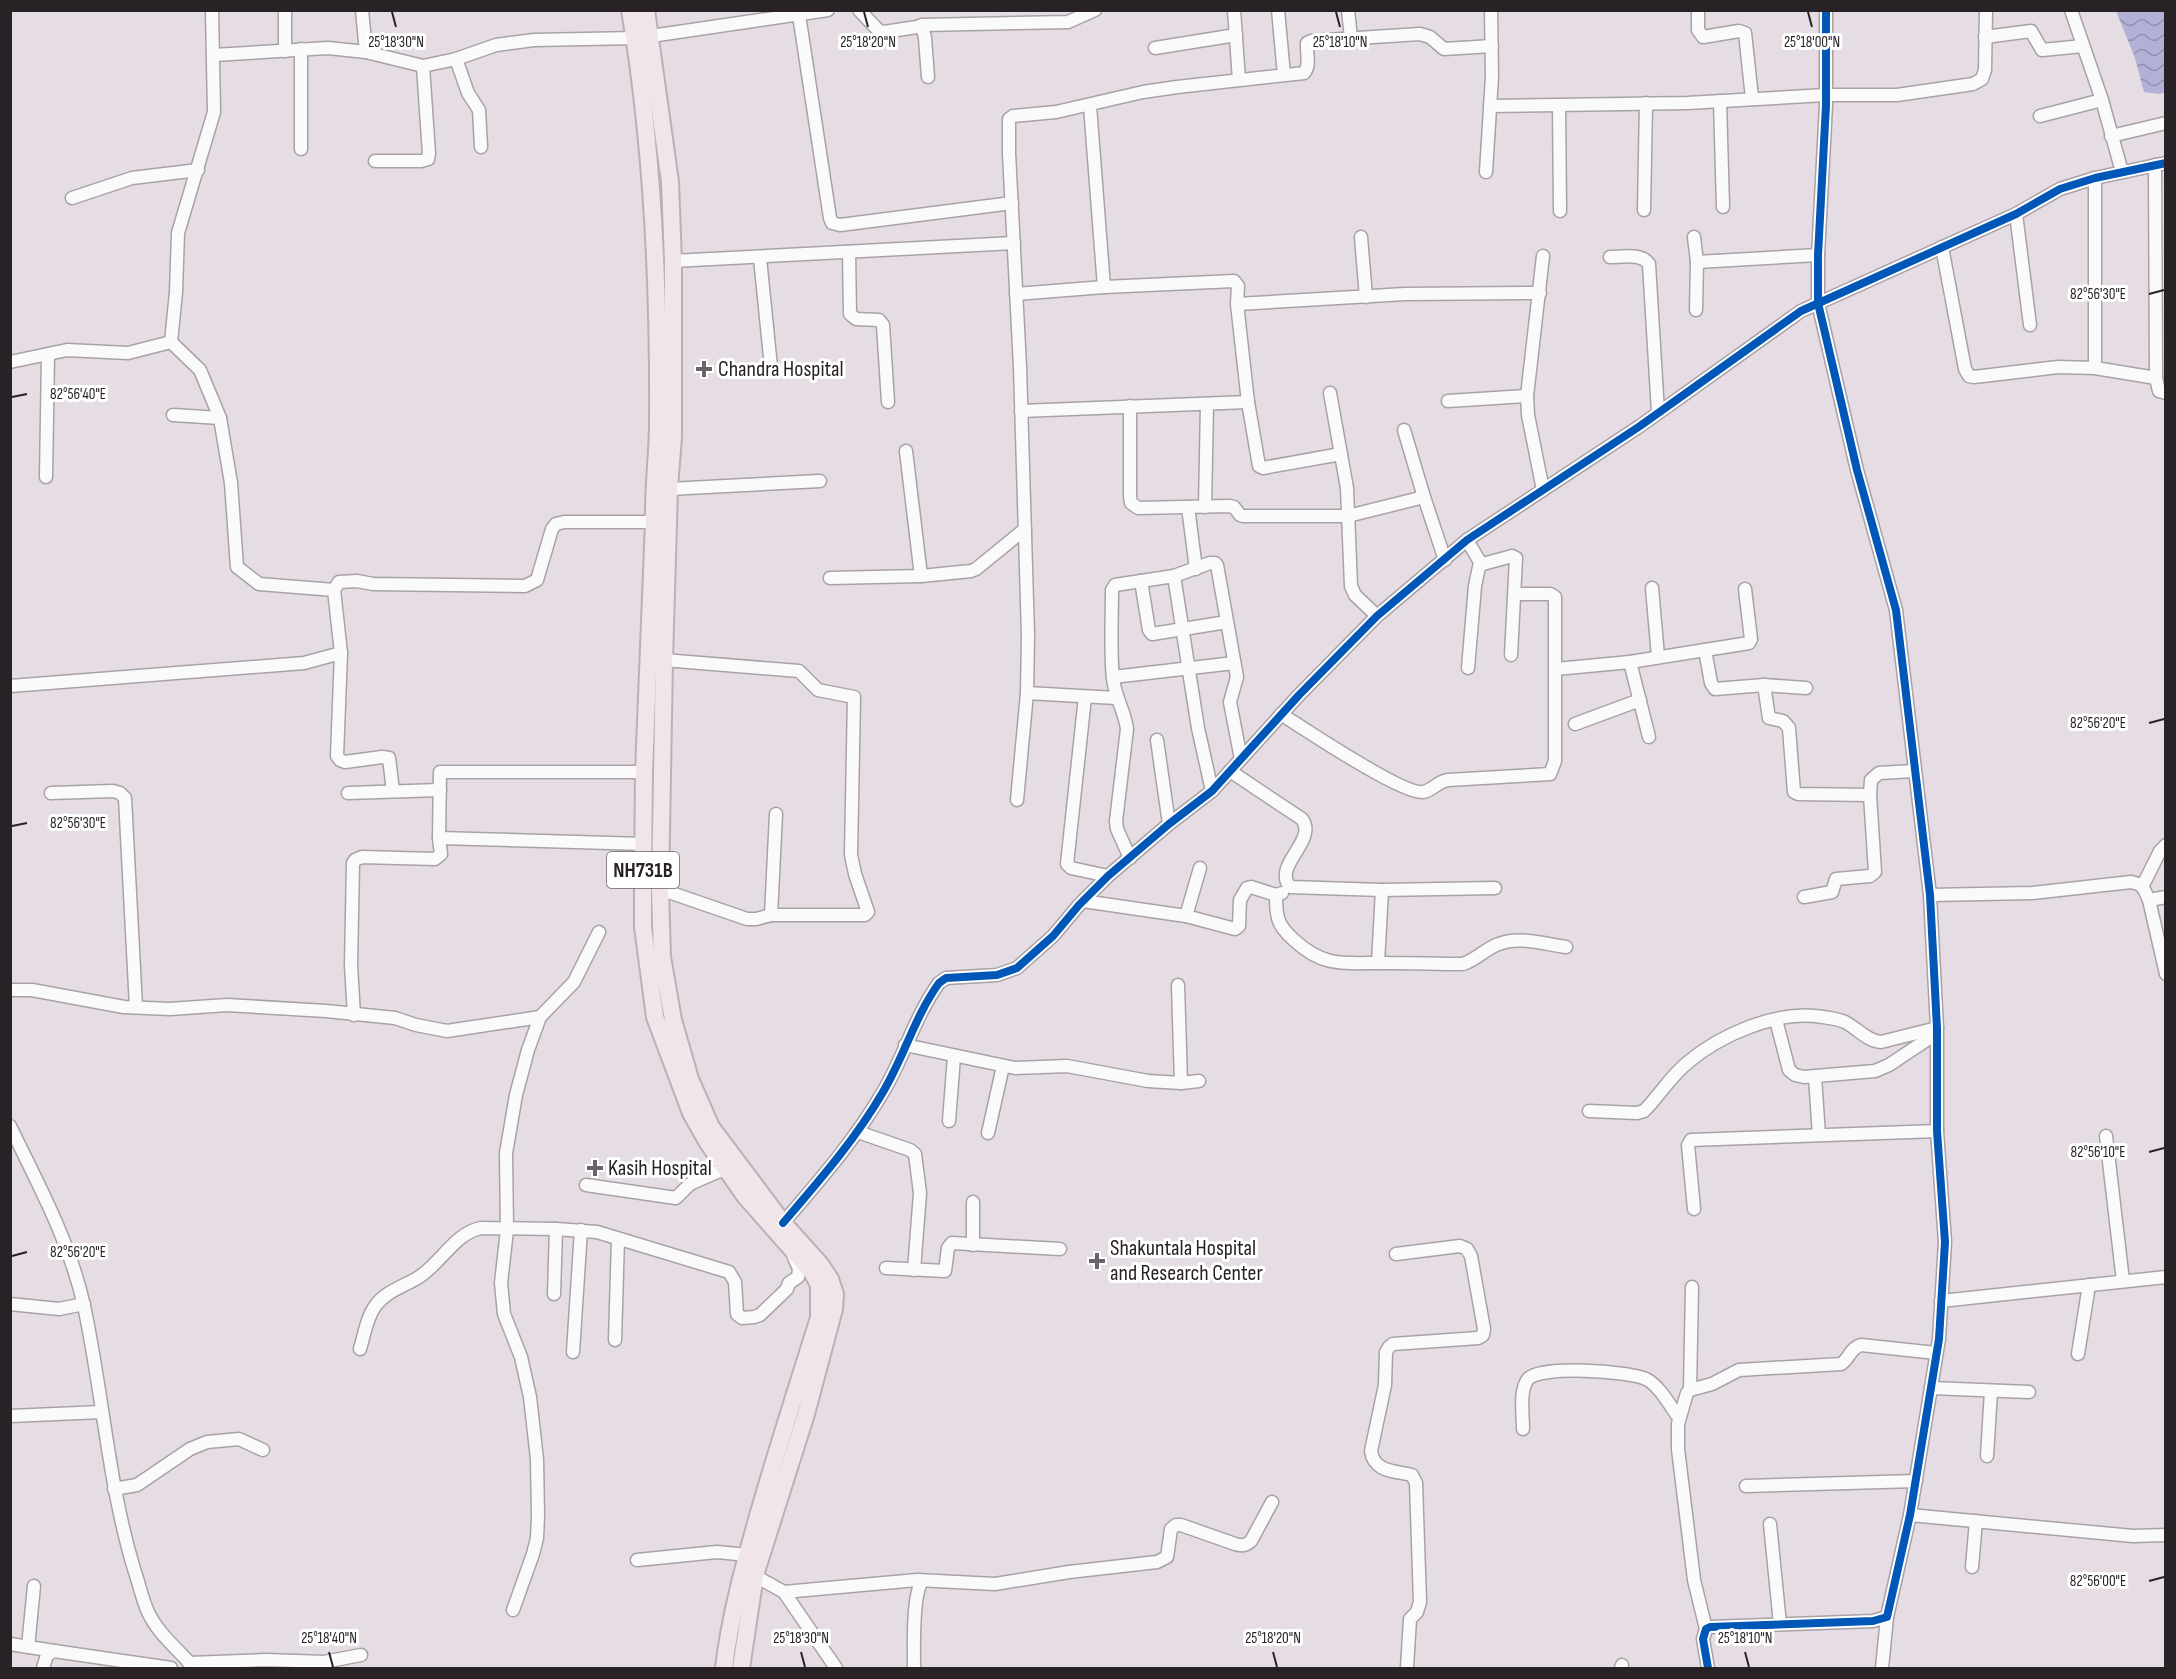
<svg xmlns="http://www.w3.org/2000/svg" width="2176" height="1679" font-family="'Sofia Sans Condensed',sans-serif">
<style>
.water{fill:url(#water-waves)}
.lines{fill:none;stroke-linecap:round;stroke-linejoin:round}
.minor-casing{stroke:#a8a2a7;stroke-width:15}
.highway-casing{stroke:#beafb6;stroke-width:20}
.minor{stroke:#fbfafb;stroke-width:12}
.highway{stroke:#f0e5e9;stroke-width:16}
.cycleway-casing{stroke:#fff;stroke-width:11}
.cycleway{stroke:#0057b8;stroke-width:8}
.ticks{fill:none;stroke:#282227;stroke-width:2}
.poi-dot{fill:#6a6369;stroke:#fff;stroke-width:2}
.labels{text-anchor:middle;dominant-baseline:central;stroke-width:6;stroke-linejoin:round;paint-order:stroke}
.shield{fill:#fff;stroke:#686468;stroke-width:1.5}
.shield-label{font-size:21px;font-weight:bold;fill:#282227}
.poi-label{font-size:22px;fill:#282227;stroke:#fff;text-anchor:start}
.ticks-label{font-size:15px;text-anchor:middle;fill:#282227;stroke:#fff;stroke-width:6;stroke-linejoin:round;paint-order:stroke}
</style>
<defs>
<pattern id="water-waves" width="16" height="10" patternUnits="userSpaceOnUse" patternTransform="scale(1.5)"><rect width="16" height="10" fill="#b3b0d7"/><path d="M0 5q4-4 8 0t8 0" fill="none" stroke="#928fae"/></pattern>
</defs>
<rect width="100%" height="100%" fill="#e6dde4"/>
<!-- water -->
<path class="water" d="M2116,11h49v81l-5,2 -16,-2 -9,-34z"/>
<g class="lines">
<!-- minor casing -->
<g class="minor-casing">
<g id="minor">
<path d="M362,10l4,42"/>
<path d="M859,10l20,21 5,1 33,-5 5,-2 3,13 3,39"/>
<path d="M1234,10l5,70"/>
<path d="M1278,10l6,65"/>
<path d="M1348,10l3,28"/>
<path d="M1698,10v20l5,7 36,-6 6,2 7,65"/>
<path d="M2071,10l31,90 20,72"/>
<path d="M799,15l31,203 2,5 8,2 172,-22"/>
<path d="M922,25l146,-3 27,-12"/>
<path d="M651,36l177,-26"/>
<path d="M1985,37l46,-6 11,19 41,-4"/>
<path d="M1155,48l81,-13"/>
<path d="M301,49v100"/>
<path d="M285,51v-41"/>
<path d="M214,55l114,-7 38,4 57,14 33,-7 40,-14 38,-5 101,-2"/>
<path d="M456,59l12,34 11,17 2,37"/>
<path d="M1720,101l3,106"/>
<path d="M1559,105l1,106"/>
<path d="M1090,106l14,181"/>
<path d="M1490,106l197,-3 139,-8h71l76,-11 9,-5 3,-9 1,-60"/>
<path d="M2040,116l62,-16"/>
<path d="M2111,136l55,-13"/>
<path d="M375,161h46l7,-2 1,-5 -6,-88"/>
<path d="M2155,165l1,213 3,13 7,2"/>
<path d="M1486,172l6,-96 -1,-66"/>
<path d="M72,198l60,-20 66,-8"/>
<path d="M1644,210l2,-107"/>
<path d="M2016,214l14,111"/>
<path d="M1361,237l5,60"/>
<path d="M1694,237l3,25 -1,48"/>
<path d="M1942,247l23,122 4,7 5,1 84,-10 37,1 61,10"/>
<path d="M849,252l1,62 6,5 23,1 4,5 5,77"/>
<path d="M1543,256l-16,140 1,19 15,75"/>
<path d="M1610,257c12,0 32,-4 39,7l9,148"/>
<path d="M760,258l11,109"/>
<path d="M673,261l341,-18"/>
<path d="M1697,262l121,-7"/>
<path d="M1016,294l88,-7 130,-6 4,5 -1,18 11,98 11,64 4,2 78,-14"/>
<path d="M1237,304l168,-10 135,-1"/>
<path d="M171,342l5,-50 2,-59 36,-121 -2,-102"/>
<path d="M10,362l57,-12 61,3 43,-11 29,28 20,48 11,65 6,84 22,17 75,6"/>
<path d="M2095,368v-190"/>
<path d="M1330,393l17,95 4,98 4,9 22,21"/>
<path d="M1448,401l79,-5"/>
<path d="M1130,406v90l1,7 7,5 91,-2 5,1 6,8 3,1h105l76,-19 21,63"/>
<path d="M1021,411l227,-9"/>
<path d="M173,415l47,3"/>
<path d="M1404,430l20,67"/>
<path d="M906,451l15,125"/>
<path d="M46,477l2,-122"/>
<path d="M669,489l151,-8"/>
<path d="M1188,507l8,62"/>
<path d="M1205,507l2,-103"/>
<path d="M1467,540l13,22 3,2 29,-8 4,2 -5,97"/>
<path d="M1174,576l24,152 14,63"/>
<path d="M830,578l91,-2 50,-5 5,-2 49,-40"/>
<path d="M1141,581l8,49 3,4 75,-12"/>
<path d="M1652,588l6,68"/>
<path d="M1705,650l6,33 4,6 49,-4 42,3"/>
<path d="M664,660l135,11 19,19 36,7 -3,158 4,19 13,38 -3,3h-94"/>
<path d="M1630,662l19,75"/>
<path d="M1468,668l7,-82 5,-24"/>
<path d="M1556,669l74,-7 119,-19 2,-4 -6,-50"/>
<path d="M1113,677l121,-14"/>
<path d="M1764,685l5,33 14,3 6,7 5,64 4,2 72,1"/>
<path d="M10,686l294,-23 37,-10"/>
<path d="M1027,693l89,5"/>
<path d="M1085,697l-18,167 4,4 37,8"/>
<path d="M1281,714c22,14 122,81 142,78 9,-1 15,-11 25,-12l102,-6 5,-13v-164l-5,-3h-34"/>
<path d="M1575,724l65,-24"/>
<path d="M1157,740l12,84"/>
<path d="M1230,771l72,48c16,22 -30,46 -12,68l92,3 113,-2"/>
<path d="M393,791l-4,-33 -7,-1 -37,5 -5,-2 -3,-4 4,-103 -7,-63 5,-8 18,-1 16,3 152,2 12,-6 15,-51 4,-5 8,-2h90"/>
<path d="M51,793l62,-2 7,2 5,5 11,209"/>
<path d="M348,793l92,-3"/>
<path d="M1017,800l10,-107 1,-58 -8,-268 -11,-214v-34l4,-3 43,-4 87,-20 34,-5 127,-14c7,-8 2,-20 3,-30l4,-2 109,-7 10,3 14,12 48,-3"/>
<path d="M439,838l205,6"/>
<path d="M1130,858l-13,-29 -1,-8 11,-92c-2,-17 -12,-32 -14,-50 -3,-29 -1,-60 -1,-89l3,-5 59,-9 36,-13h5l2,2 20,112 -7,25 11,57"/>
<path d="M2142,887l18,-36 6,-6"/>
<path d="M660,889l87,30h9l15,-4 5,-101"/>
<path d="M1276,895c0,22 1,30 18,45 32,30 54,22 95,23 25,0 49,1 74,1 14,-5 20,-13 33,-19 22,-10 47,-1 70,2"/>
<path d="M1930,895l102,-2 99,-11 11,3 7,15 17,-3"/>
<path d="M1804,897l28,-5 4,-13 34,-3 5,-4 -5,-77 1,-15 8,-7 36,-2"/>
<path d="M2149,900l17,74"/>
<path d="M1083,901l103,15 49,13 4,-3 1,-26 7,-12 4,-1 25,8 6,-2"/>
<path d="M1186,916l14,-48"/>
<path d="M1378,963l4,-73"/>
<path d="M1178,985l3,98"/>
<path d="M10,990h22l92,17 46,2 57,-4 99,6 69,7 21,7 31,6 93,-14 34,-35 25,-50"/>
<path d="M354,1015l-3,-50 2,-102 2,-3 7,-3 73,2 6,-5 -2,-16 1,-66h204"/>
<path d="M1776,1020l13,50 6,5 9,2 71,-6 14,-6 39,-26 4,-9"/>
<path d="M905,1045l110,23 52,-2 81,15 33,2 18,-2"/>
<path d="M1815,1077l4,58"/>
<path d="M1589,1111l48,2 7,-2c15,-15 26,-34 43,-48 33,-28 91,-54 136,-46 7,1 15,2 22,5 12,6 22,19 36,20l56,-14"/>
<path d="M949,1121l5,-64"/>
<path d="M10,1126c28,58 60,116 74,180 19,88 24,177 50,263 5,14 8,30 14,43 10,22 31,38 46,56"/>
<path d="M858,1132l52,18 5,4 5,39 -6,77"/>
<path d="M988,1133l15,-67"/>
<path d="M2106,1136l17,145"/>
<path d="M586,1185l90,13 14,-14 34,-15"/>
<path d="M973,1202v43"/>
<path d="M1694,1209l-6,-64 3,-5 246,-9"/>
<path d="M783,1223c36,-42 72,-83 100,-131 21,-35 32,-76 56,-109l7,-5 51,-3 20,-7 36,-32 26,-31 29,-29 61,-52 43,-33 87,-96 78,-79 90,-76 173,-114 161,-115 215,-97 44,-25 35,-11 71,-15"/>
<path d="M1396,1254l64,-8 7,3 4,7 13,73 -1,6 -5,3 -85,6 -4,3 -3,5 -1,33 -14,66c3,21 23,20 41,24l4,8 4,119 -3,10 -7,7 -3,49"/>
<path d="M886,1268l59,3 3,-23 4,-5 108,6"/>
<path d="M554,1294l2,-65"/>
<path d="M1941,1301l225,-24"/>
<path d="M10,1304l49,5 25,-5"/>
<path d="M615,1340l3,-101"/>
<path d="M360,1349c4,-13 7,-33 16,-44 10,-14 29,-19 43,-28 22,-14 36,-44 62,-49l75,1 41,3 132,40 6,10 2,32 5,4 12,-1 6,-2 27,-26 2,-6 9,-6 1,-8 -6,-14"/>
<path d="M573,1352l8,-122"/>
<path d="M2078,1354l11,-69"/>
<path d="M1931,1388l98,4"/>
<path d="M1690,1390l2,-103"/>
<path d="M10,1416l92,-4"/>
<path d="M1523,1429c0,-14 -4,-39 5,-50 12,-14 100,-8 118,0 14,7 24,27 33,39"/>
<path d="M1987,1456l4,-65"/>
<path d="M1746,1486l170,-5"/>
<path d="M114,1489l23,-4 53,-36 17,-7 32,-3 24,11"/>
<path d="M1910,1515l223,21 33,-1"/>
<path d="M1770,1524l10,100"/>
<path d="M637,1560l80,-8 30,3"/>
<path d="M1972,1567l4,-46"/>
<path d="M748,1572l36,20 52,76"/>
<path d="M784,1592l133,-12 78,4 74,-12 88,-10 10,-5 4,-28 5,-4h5l54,19c7,2 10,2 16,-3l21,-39"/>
<path d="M513,1610l20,-56 4,-16 1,-22 -1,-57 -7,-62 -9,-40 -17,-43 -3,-31 6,-53 -1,-77 10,-58 12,-45 12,-33"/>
<path d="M1706,1629l-12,-49 -16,-131v-25l9,-31 3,-3 22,-6 27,-14 102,-6c9,-6 9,-16 20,-19l75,8"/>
<path d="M10,1644l44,7"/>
<path d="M28,1647l6,-61"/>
<path d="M189,1663l77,-3 58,2 37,-7"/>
<path d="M43,1668l4,-13 7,-4 117,17"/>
<path d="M914,1668c0,-19 -2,-72 8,-87"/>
<path d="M1621,1668l1,-3"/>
<path d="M1708,1668l-5,-29 3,-10 4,-2 163,-6 14,-4 23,-102 29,-176 6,-97 -8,-111v-103l-7,-133 -34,-285 -39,-140 -39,-167v-48l8,-150v-95"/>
<path d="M1882,1668l5,-51"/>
</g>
</g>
<!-- highway casing -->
<g class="highway-casing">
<g id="highway">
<path d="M630,10c23,137 29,274 28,412 0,34 -5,66 -4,100l-10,250 -1,111v44l12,90 36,96 17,30 37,53 67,76 7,13v33c-21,66 -42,132 -61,198 -14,50 -28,100 -34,152"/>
<path d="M646,10l24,172 3,79v176l-4,52 -5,171 -4,229 2,68 11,63 17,59 21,48 72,96 37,41 10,15 5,15 -1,15 -28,105 -51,161 -14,93"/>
</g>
</g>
<!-- minor -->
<use href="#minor" class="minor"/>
<!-- highway -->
<use href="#highway" class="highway"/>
<!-- cycleway casing -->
<g class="cycleway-casing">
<g id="cycleway">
<path d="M783,1223c36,-42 72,-83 100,-131 21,-35 32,-76 56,-109l7,-5 51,-3 20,-7 36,-32 26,-31 29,-29 61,-52 43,-33 87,-96 78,-79 90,-76 173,-114 161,-115 215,-97 44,-25 35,-11 71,-15"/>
<path d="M1708,1668l-5,-29 3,-10 4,-2 163,-6 14,-4 23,-102 29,-176 6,-97 -8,-111v-103l-7,-133 -34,-285 -39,-140 -39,-167v-48l8,-150v-95"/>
</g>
</g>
<!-- cycleway -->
<use href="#cycleway" class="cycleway"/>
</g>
<!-- ticks -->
<path class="ticks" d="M392,12l4,15M864,12l4,15M1336,12l4,15M1808,12l4,15M2149,294l15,-4M12,397l15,-3M2149,723l15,-4M12,826l15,-3M2149,1152l15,-4M12,1256l15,-4M2149,1581l15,-4M329,1652l4,15M801,1652l4,15M1273,1652l4,15M1745,1652l4,15"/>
<!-- markers -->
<g class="poi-dot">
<path d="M701 360h6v6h6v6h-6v6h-6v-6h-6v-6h6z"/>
<path d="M592 1159h6v6h6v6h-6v6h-6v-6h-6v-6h6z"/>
<path d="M1094 1252h6v6h6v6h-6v6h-6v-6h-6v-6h6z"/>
</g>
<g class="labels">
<!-- shield labels -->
<rect class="shield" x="607" y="852" width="72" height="36" rx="4.5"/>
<g class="shield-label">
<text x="643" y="870">NH731B</text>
</g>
<!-- poi labels -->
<g class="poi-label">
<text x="718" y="369">Chandra Hospital</text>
<text x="608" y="1168">Kasih Hospital</text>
<text x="1110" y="1248">Shakuntala Hospital<tspan x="1110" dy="25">and Research Center</tspan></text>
</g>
</g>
<g class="ticks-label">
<text x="868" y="47">25°18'20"N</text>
<text x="1812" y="47">25°18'00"N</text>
<text x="396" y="47">25°18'30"N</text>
<text x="1340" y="47">25°18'10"N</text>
<text x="2098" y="299">82°56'30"E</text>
<text x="78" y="399">82°56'40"E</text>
<text x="2098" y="728">82°56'20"E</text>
<text x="78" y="828">82°56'30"E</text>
<text x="2098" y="1157">82°56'10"E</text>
<text x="78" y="1257">82°56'20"E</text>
<text x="2098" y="1586">82°56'00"E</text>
<text x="329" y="1643">25°18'40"N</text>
<text x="801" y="1643">25°18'30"N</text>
<text x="1273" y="1643">25°18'20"N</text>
<text x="1745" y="1643">25°18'10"N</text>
</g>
<!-- border -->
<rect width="2176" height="1679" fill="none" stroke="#282227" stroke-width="24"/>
</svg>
